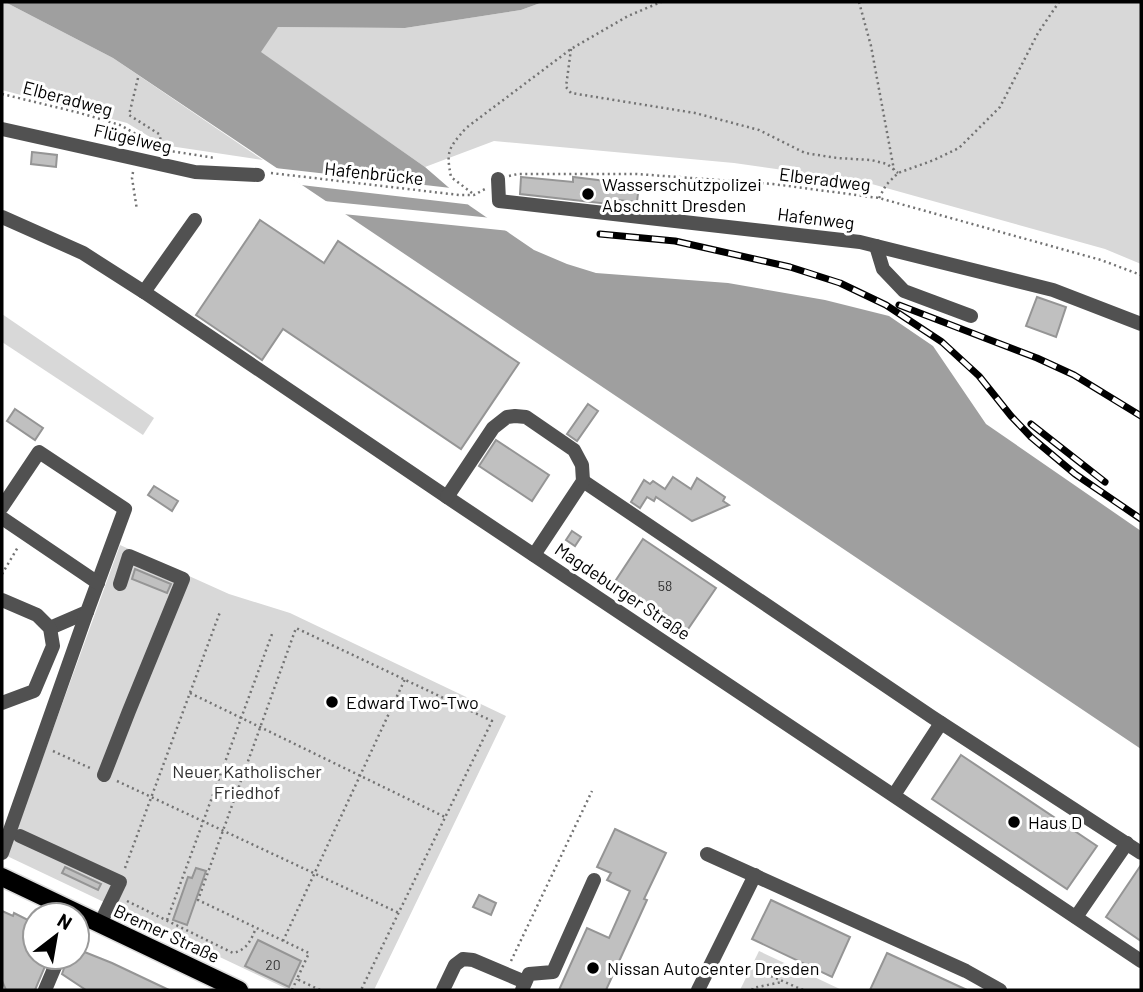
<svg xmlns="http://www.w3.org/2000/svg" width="1143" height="992" font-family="Barlow,sans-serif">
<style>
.green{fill:#d8d8d8}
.water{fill:#9f9f9f}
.pier{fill:#fff}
.building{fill:#c0c0c0;stroke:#959595;stroke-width:2}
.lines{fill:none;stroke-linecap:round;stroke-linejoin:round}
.major-casing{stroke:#dbdbdb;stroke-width:21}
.path{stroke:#737373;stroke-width:2.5;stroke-dasharray:2 3.5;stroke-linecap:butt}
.minor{stroke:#515151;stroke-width:14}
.major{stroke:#000;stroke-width:18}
.rail-casing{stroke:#000;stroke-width:7}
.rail{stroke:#fff;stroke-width:4.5;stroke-dasharray:13;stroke-linecap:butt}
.poi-dot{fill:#000;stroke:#fff;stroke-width:2.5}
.labels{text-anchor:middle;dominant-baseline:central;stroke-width:6;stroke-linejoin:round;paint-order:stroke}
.number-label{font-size:14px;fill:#303030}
.street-label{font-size:18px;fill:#000;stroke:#fff}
.poi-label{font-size:18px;fill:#000;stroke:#fff;text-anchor:start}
.park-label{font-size:18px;fill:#2f2f2f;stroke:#fff}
</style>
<rect width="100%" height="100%" fill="#fff"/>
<!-- green -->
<g class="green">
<path d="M2,2h3l108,56 150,102 -100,-15 -36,-22 -125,-33z"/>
<path d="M543,2h598v262l-36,-15 -244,-68 -127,-18 -240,-22 -69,26 -165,-115 18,-25 127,1 116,-18z"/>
<path d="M2,314l152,104 -11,17 -141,-93z"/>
<path d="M120,545l109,49 61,19 216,103 -132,274h-85l-282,-134z"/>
<path d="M759,951l83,39h-102z"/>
</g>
<!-- water -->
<path class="water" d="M5,2h538l-22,8 -116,18 -127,-1 -17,25 164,115 45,39 64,44 33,14 29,9 132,10 97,17 64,16 44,30 53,78 155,107v218l-1028,-691z"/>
<!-- pier -->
<g class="pier">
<path d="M275,168l176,20 22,17 -172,-20z"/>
<path d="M324,201l168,17 18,13 -167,-17z"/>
</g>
<!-- building -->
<g class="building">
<path d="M32,152l25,3 -1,12 -25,-3z"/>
<path d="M521,177l52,5v-5l66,8 -2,17 -19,-2v5l-98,-11z"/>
<path d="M260,220l64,43 14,-22 181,122 -58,86 -178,-120 -21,31 -66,-45z"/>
<path d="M1037,297l29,10 -10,30 -30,-11z"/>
<path d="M588,404l10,7 -21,30 -10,-7z"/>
<path d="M15,409l28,19 -8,12 -28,-19z"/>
<path d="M496,440l53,35 -17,26 -53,-35z"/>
<path d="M673,477l18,12 6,-11 28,19 -2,4 6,4 -37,16 -36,-24 -2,4 -7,-4 -7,11 -9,-6 13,-22 6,4 3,-3 12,8z"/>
<path d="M154,486l24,15 -6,10 -24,-16z"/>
<path d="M572,531l9,6 -6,9 -9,-6z"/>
<path d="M643,539l73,49 -30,44 -72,-49z"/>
<path d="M135,569l36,15 -4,9 -35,-14z"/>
<path d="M961,755l136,91 -30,43 -135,-90z"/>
<path d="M615,829l51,24 -22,46 3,1 -41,90h-47l28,-62 22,10 21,-47 -23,-11 4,-7 -14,-6z"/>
<path d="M1141,865v76l-35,-24z"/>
<path d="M65,867l36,17 -3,6 -36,-17z"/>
<path d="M196,868l10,3 -19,54 -14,-5 15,-43 4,1z"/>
<path d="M479,895l17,8 -5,12 -18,-8z"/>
<path d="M771,900l79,37 -18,40 -80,-38z"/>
<path d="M2,911l11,5 1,-3 18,9 -2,2 5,2v31h14l-14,33h-29l-4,-9z"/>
<path d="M258,940l43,21 -12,26 -44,-21z"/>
<path d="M77,949l35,14 57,27h-83l-24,-16 6,-17h9z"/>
<path d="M887,953l80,37h-97z"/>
</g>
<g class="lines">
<!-- major casing -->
<g class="major-casing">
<path id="major" d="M2,877l237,113"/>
</g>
<!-- path -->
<g class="path">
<path d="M859,2l12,44 23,124"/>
<path d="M571,49l-5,38 5,6 124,20 64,17 46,23 32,5 34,2 16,4 11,9"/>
<path d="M138,78l-9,37 30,19 5,16"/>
<path d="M2,94l78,19 40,12 44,25 51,8"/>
<path d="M133,172l-1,6 5,32"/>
<path d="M271,173l188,22h15l11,-6"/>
<path d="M509,176l9,-2h119l136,10 106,14 222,62 40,15"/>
<path d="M472,193l-21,-16c-5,-26 -3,-28 15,-49l105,-79 57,-33 33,-14"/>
<path d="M879,198l7,-13 12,-12 36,-13 25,-12 41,-41 38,-74 21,-31"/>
<path d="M2,574l16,-27"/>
<path d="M190,693l255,124"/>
<path d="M53,751l39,18"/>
<path d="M117,781l282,132"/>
<path d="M125,868l95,-256"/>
<path d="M127,901l106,52c14,-3 18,-13 23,-25"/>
<path d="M167,920l105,-286"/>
<path d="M283,941l122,-262"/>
<path d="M511,961l81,-170"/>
<path d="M771,976l32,14"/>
<path d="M292,990l5,-11"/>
<path d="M320,990l-23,-11 12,-26 -111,-53 98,-272 196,93 -131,269"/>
<path d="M752,990l1,-2 29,-6"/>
</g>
<!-- minor -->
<g class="minor">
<path d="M2,129l193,43 63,3"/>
<path d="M498,179l1,22 361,41 193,48 88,34"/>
<path d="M2,217l81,36 61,39 303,205 694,464"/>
<path d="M876,246l7,23 21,22 67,25"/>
<path d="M144,292l51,-72"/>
<path d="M583,481l349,236 209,136"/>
<path d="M447,497l46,-69 14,-11 8,-1 11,1 48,33 8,15 1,16 -49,74"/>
<path d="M2,507l37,-55 86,57 -38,103 -37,16"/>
<path d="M2,518l96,65"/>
<path d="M2,600l35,15 13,13 3,18 -19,45 -32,12"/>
<path d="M104,775l25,-64 54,-132 -54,-23 -9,28"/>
<path d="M894,795l47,-72"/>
<path d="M20,836l100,46 -20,42"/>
<path d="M2,853l85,-241"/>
<path d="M707,854l259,117 34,19"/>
<path d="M1076,917l51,-74"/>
<path d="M45,990l14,-33"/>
<path d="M443,990l12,-25 8,-6 10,1 52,22"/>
<path d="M522,990l7,-16 24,-2 41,-92"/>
<path d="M698,990l57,-115"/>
</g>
<!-- major -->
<use href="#major" class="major"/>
<!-- rail casing -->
<g class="rail-casing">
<g id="rail">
<path d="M600,234l75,7 115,26 50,16 46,22 56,37 37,34 32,40 20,21 44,37 66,45"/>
<path d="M899,305l138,53 37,17 67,41"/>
<path d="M1031,424l74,58"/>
</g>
</g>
<!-- rail -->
<use href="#rail" class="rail"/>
</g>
<!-- markers -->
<g class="poi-dot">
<circle cx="588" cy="194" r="7"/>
<circle cx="332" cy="702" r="7"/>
<circle cx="1014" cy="822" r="7"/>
<circle cx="593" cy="968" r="7"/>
</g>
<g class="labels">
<!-- number labels -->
<g class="number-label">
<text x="665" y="585">58</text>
<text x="273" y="964">20</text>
</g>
<!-- street labels -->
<g class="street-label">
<text transform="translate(68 98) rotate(15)">Elberadweg</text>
<text transform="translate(133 138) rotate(13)">Flügelweg</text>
<text transform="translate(374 173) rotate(6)">Hafenbrücke</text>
<text transform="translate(825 179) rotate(7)">Elberadweg</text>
<text transform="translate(816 218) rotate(7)">Hafenweg</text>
<text transform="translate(623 591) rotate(34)">Magdeburger Straße</text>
<text transform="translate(167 933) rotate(25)">Bremer Straße</text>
</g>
<!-- poi labels -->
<g class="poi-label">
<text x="602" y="184">Wasserschutzpolizei<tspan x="602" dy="21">Abschnitt Dresden</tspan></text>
<text x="346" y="702">Edward Two-Two</text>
<text x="1028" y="822">Haus D</text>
<text x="607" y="968">Nissan Autocenter Dresden</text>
</g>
<!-- park labels -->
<g class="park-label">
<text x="247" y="771">Neuer Katholischer<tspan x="247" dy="21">Friedhof</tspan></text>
</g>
</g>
<!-- border -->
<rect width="1143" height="992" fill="none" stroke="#000000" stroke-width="7"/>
<!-- north arrow -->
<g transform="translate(56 936) rotate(31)"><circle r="33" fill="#ffffff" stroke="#999999" stroke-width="2"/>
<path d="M0-5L12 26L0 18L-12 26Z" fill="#000000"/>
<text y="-10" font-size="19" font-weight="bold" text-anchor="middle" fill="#000000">N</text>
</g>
</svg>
